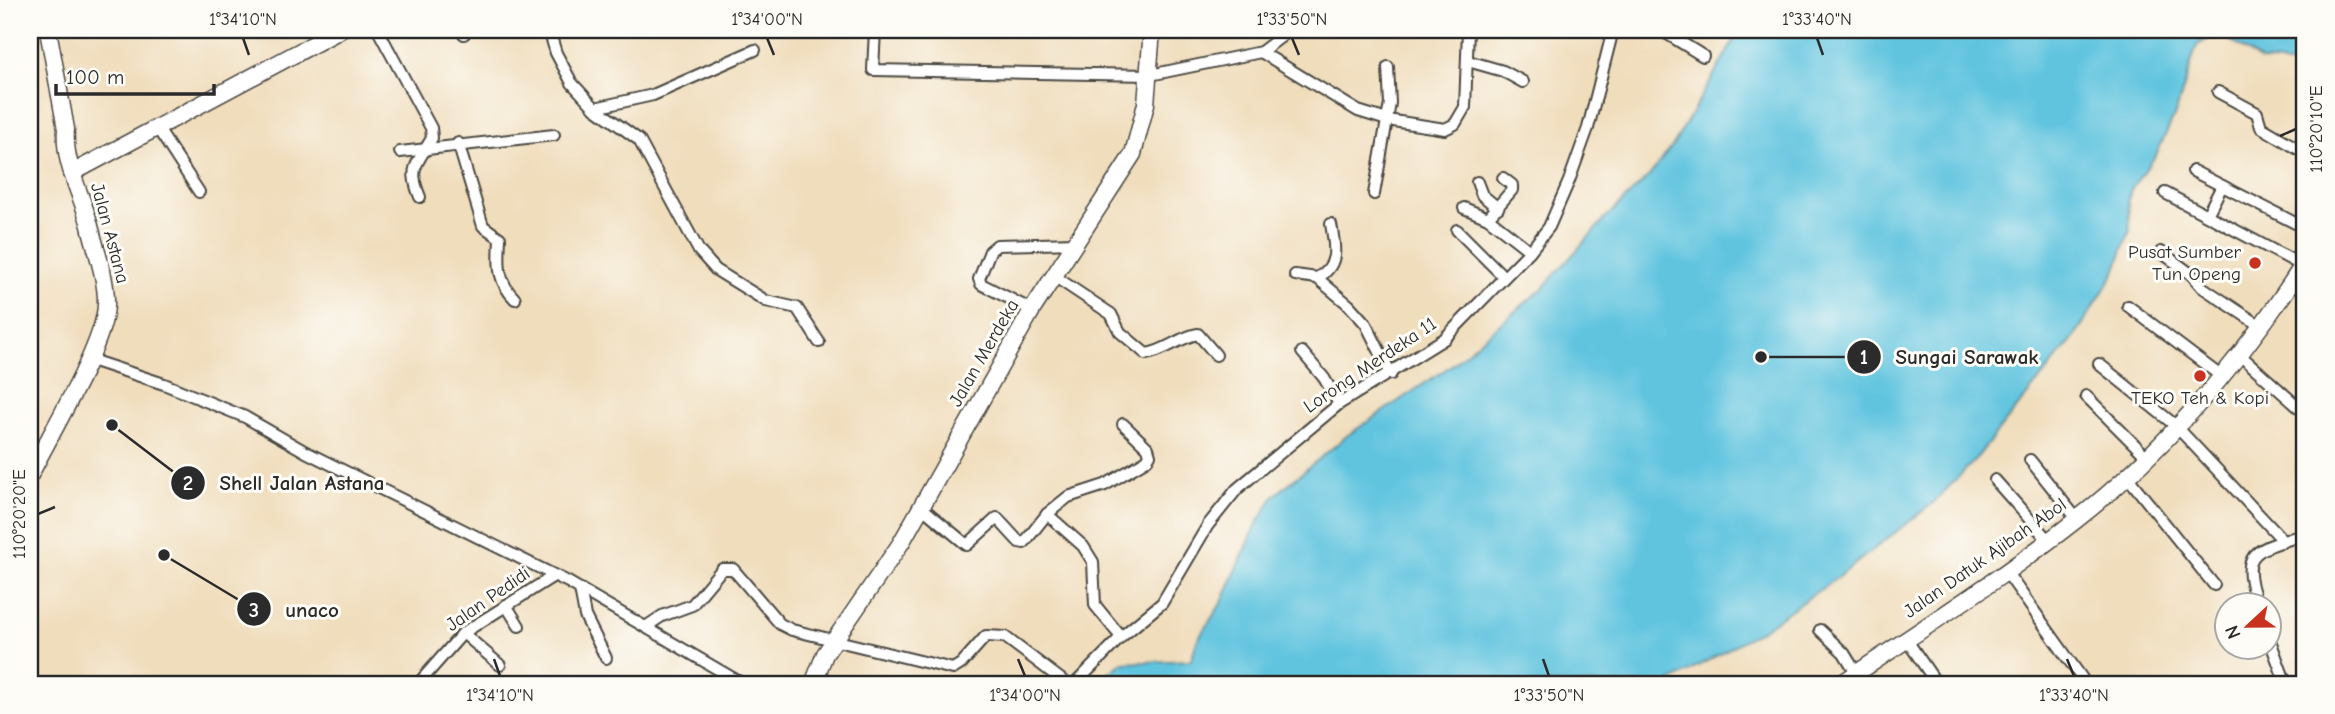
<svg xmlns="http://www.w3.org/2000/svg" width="2335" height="714" font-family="'Comic Neue',sans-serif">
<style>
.water{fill:#61c4df;stroke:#467885;stroke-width:2}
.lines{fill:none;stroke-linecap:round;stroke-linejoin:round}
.street-casing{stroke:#494641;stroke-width:14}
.secondary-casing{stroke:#494641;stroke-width:19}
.street{stroke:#fff;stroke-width:10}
.secondary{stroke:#fff;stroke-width:16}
.ticks{fill:none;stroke:#2b2b2b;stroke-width:2.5}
.poi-dot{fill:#c8321e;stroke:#fdfcf7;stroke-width:2.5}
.labels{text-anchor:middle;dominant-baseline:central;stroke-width:6;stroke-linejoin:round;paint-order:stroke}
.street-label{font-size:19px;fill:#2b2b2b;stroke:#fdfcf7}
.poi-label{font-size:19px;fill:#2b2b2b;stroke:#fdfcf7;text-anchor:end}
.leader{fill:none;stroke:#2b2b2b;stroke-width:2.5}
.callout-dot{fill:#2b2b2b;stroke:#fdfcf7;stroke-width:2.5}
.mark-label{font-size:21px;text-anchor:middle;font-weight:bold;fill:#fff}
.callout-label{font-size:21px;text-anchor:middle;font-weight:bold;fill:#2b2b2b;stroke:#fdfcf7;stroke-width:6;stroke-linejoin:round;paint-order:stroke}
.neatline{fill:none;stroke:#2b2b2b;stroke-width:2.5}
.ticks-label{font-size:18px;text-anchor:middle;fill:#2b2b2b}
</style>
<rect width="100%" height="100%" fill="#fdfcf7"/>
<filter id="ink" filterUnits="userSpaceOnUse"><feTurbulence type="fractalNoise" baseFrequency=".0143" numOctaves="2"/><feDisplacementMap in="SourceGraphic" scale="14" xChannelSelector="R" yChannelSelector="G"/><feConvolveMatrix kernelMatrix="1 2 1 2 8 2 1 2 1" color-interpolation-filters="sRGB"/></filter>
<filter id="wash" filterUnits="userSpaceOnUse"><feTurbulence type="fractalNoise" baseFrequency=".00686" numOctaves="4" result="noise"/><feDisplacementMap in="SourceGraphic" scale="28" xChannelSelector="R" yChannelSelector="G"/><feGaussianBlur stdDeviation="1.57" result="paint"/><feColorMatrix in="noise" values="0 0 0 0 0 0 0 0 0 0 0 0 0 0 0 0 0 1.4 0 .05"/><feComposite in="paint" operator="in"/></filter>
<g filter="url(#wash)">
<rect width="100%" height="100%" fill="#f0ddbc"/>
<!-- water -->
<path class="water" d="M1740,30h519l21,10h25v26l-44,-5 -37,-25h-10l-17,9 -21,67 -20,43 -25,34 -3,12 2,29 -15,42 -39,63 -102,126 -41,42 -96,75 -74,51 -96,55h-572l27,-21 69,-3 6,-19 25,-39 34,-76 18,-30 74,-61 101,-68 93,-78 61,-68 46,-45 25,-32z"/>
</g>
<g filter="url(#ink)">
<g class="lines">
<!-- street casing -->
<g class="street-casing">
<g id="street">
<path d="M378,30l53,98 1,10c-14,25 -25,29 -12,59"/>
<path d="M461,30l3,4"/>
<path d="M549,30l7,23 16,30 23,25 44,32 60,111 17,19 50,31 31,7 22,34"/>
<path d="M875,30l-2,40 277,5 111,-23 29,-22"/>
<path d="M1661,30l42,26"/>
<path d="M1261,52l97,59 29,9 58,9 10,-5 10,-17 3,-77"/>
<path d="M1468,61l35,10 20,11"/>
<path d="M2218,92l39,21 4,14 44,26"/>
<path d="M595,108l58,-13 102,-45"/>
<path d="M158,129l41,63"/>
<path d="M458,143l25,83 17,12c-1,25 -4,42 15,61"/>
<path d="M400,152l154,-17"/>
<path d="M2193,171l112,57"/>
<path d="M1477,182l5,13 16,13"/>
<path d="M2165,193l138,73"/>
<path d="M1374,194l16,-91 -2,-36"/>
<path d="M1464,208l24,10 42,33"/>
<path d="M2207,215l15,-29"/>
<path d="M1488,218l24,-28v-5l-9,-7"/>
<path d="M1457,230l47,47"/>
<path d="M2161,252l30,22 11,13 60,40"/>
<path d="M1295,275l22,3 32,27 17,19 25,50"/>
<path d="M1054,276l57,38 9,18 26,22c19,-2 33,-17 52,-20l18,21"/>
<path d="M1317,278c23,-13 18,-31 14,-54"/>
<path d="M2128,306l94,71"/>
<path d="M1032,310l-51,-26 -2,-5 11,-28 7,-6 80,-2"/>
<path d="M1302,352l22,26 15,26"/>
<path d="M2240,355l65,58"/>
<path d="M88,359l76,25 81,33 61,35 262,130 175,102"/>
<path d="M2099,364l77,62 102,109 4,7"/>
<path d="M2086,396l61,61"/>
<path d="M2030,460l47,59"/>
<path d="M2126,475l88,110"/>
<path d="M1995,480l53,60"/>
<path d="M920,506l47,39 30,-27 22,24 5,1 23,-29 21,-17 37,-12 42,-25 3,-5 -2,-7 -25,-24"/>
<path d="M1047,514l36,32 10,16 2,43 26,32"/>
<path d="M2007,573l79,111"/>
<path d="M580,589l5,27 21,42"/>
<path d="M506,605l13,21"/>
<path d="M2258,606c-21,-58 -2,-55 47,-72"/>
<path d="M647,626l15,-10 30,-11 30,-36h11l47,55 12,6 161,39 8,-5 25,-28 19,1 62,47"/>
<path d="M1820,630l24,23 19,31"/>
<path d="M463,633l37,32"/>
<path d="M2268,635l18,49"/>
<path d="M1906,639l31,45"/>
<path d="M818,672l12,12"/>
<path d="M418,684l45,-51 89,-56"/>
<path d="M1075,684l46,-47 41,-34 46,-78 29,-36 102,-85 105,-65 86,-88 19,-24 20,-46 19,-53 25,-98"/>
</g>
</g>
<!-- secondary casing -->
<g class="secondary-casing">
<g id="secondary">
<path d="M72,173l268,-143"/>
<path d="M30,475c19,-39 75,-131 76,-170 1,-25 -10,-54 -16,-79 -8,-32 -27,-62 -24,-97l-18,-99"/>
<path d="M813,684l12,-30 76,-111 131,-233 101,-156 13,-50 6,-74"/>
<path d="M1841,684c79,-54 160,-105 235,-164 91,-71 167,-162 229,-258"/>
</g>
</g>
<!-- street -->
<use href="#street" class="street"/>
<!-- secondary -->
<use href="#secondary" class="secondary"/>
</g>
</g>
<!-- ticks -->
<path class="ticks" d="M243,38l6,17M767,38l7,17M1292,38l7,17M1817,38l6,17M2280,136l16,-7M38,514l17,-7M494,659l6,17M1018,659l7,17M1543,659l6,17M2067,659l7,17"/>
<!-- markers -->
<g class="poi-dot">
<circle cx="2255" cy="263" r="7"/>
<circle cx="2200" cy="376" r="7"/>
</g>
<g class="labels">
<!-- street labels -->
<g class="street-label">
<text transform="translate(110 233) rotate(75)">Jalan Astana</text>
<text transform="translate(984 353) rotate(-60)">Jalan Merdeka</text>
<text transform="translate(1370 365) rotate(-34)">Lorong Merdeka 11</text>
<text transform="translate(1985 558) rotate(-35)">Jalan Datuk Ajibah Abol</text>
<text transform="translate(488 599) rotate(-35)">Jalan Pedidi</text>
</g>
<!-- poi labels -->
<g class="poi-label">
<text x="2241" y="252">Pusat Sumber<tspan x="2241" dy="22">Tun Openg</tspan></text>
<text x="2200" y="398" text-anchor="middle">TEKO Teh &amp; Kopi</text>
</g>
</g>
<!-- callouts -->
<path class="leader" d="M1761 357L1864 357M112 425L188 483M164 555L254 609"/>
<g class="callout-dot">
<circle cx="1761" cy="357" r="7"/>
<circle cx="112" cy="425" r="7"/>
<circle cx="164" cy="555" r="7"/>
<circle cx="1864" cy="357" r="18"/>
<circle cx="188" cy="483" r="18"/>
<circle cx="254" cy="609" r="18"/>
</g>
<g class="mark-label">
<text x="1864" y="364">1</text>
<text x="188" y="490">2</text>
<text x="254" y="617">3</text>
</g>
<g class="callout-label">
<text x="1967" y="364">Sungai Sarawak</text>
<text x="302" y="490">Shell Jalan Astana</text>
<text x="312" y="617">unaco</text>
</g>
<!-- margin -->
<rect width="2335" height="714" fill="none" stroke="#fdfcf7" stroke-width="77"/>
<!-- north arrow -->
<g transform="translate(2248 626) rotate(248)"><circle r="33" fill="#fdfcf7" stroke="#a9a8a5" stroke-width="2"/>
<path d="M0-5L12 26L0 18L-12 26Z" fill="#c8321e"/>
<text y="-10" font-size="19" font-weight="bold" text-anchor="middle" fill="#2b2b2b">N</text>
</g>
<!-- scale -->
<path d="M56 84v10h158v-10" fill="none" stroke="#2b2b2b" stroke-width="3.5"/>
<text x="66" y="84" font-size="21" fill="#2b2b2b" stroke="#fdfcf7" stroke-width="5" paint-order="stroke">100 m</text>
<rect x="38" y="38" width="2258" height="638" class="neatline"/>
<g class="ticks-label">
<text x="243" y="25">1°34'10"N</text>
<text x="767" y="25">1°34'00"N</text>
<text x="1292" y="25">1°33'50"N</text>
<text x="1817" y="25">1°33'40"N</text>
<text transform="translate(2316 129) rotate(-90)" y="6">110°20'10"E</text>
<text transform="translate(19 514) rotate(-90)" y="6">110°20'20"E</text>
<text x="500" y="701">1°34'10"N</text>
<text x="1025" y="701">1°34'00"N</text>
<text x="1549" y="701">1°33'50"N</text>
<text x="2074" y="701">1°33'40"N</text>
</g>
</svg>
